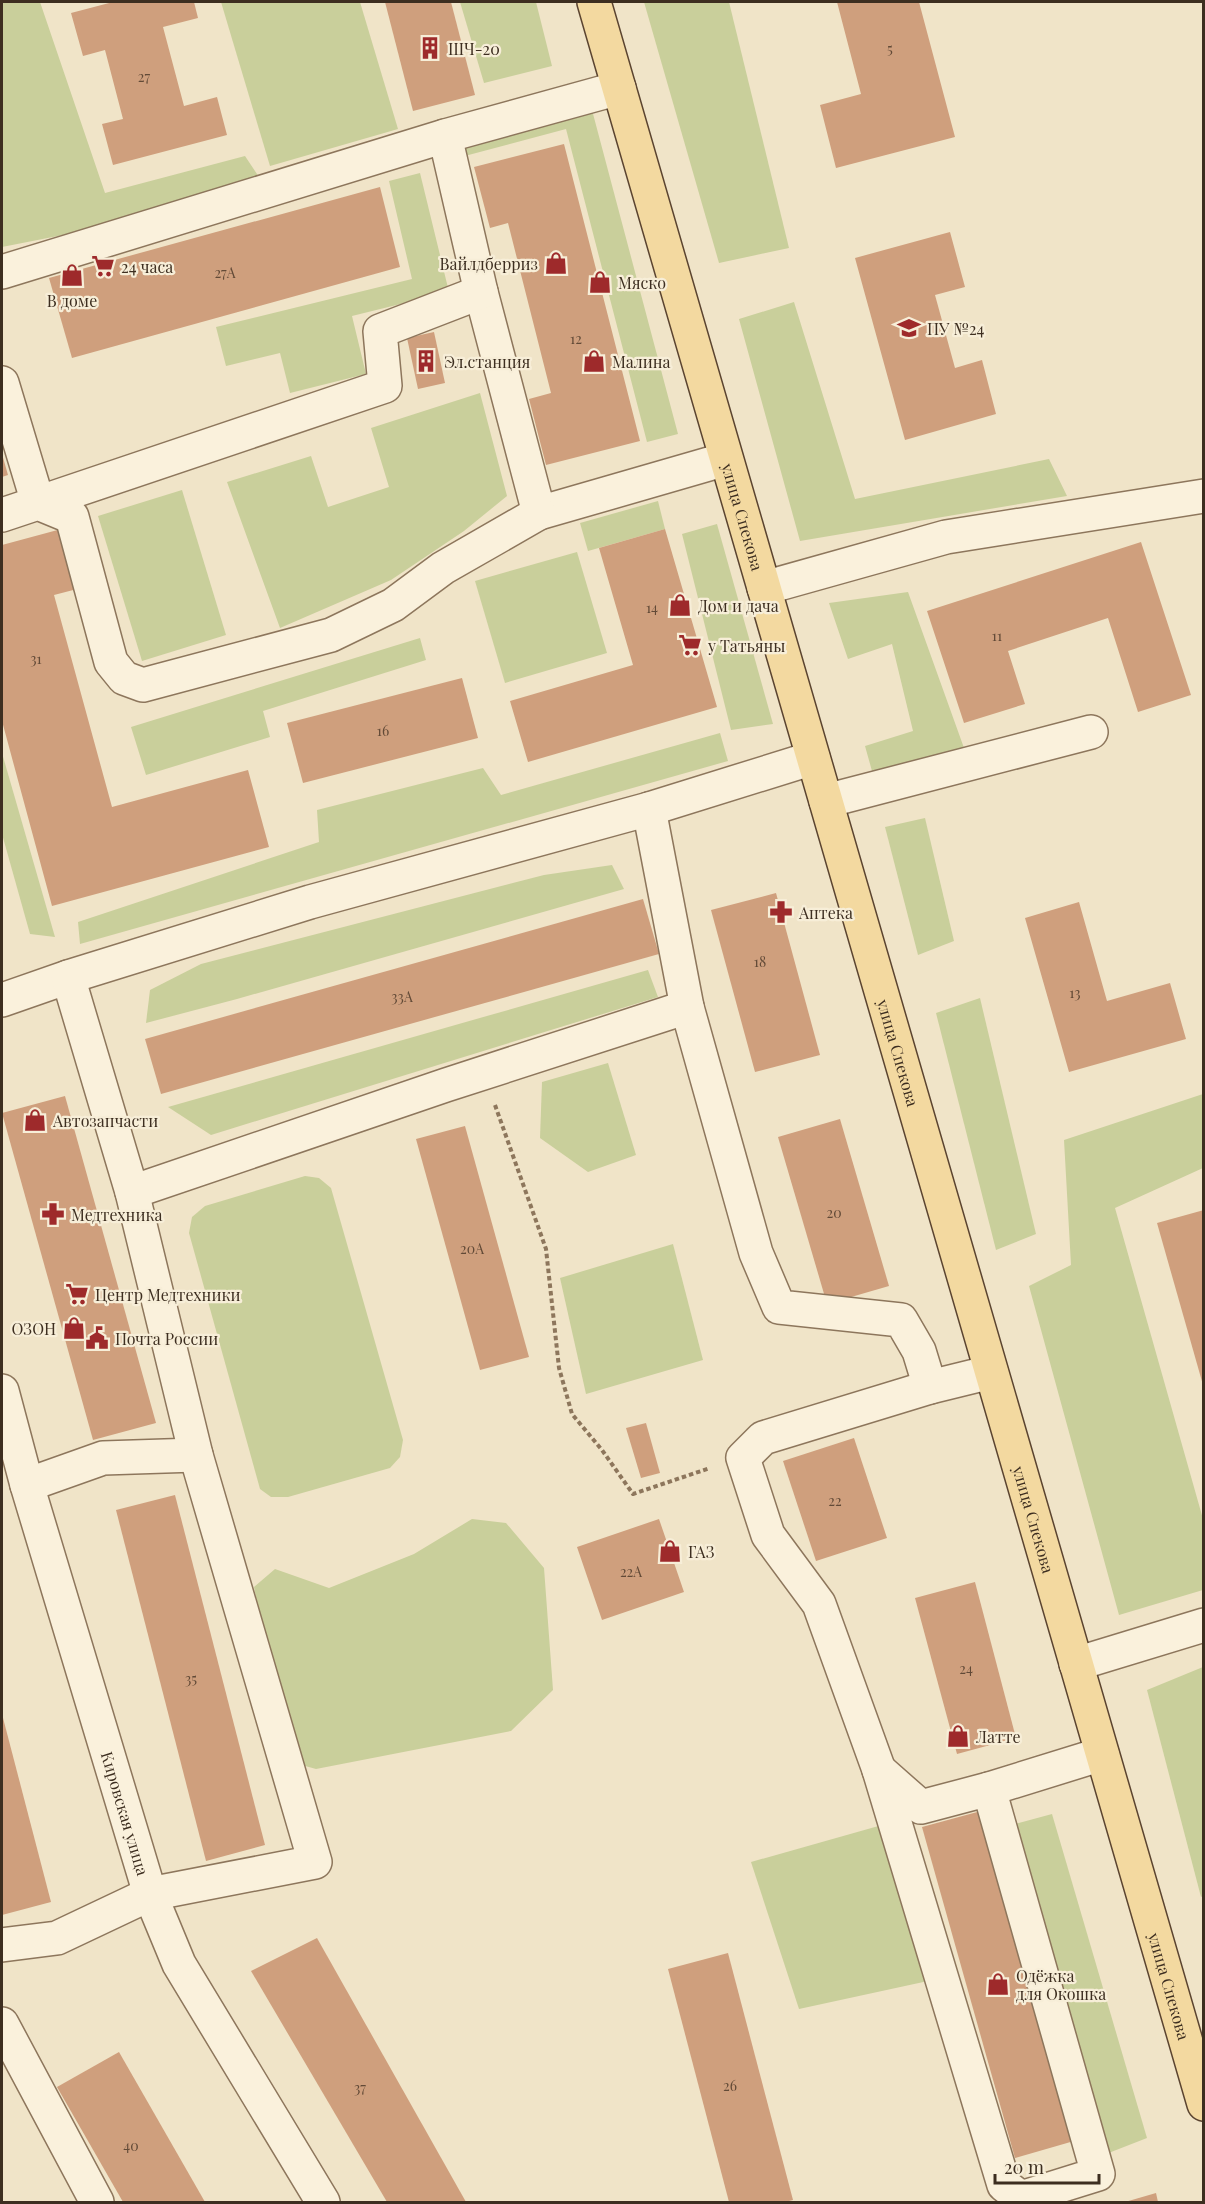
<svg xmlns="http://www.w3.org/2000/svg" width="1205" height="2204" font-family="'Playfair Display',serif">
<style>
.green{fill:#c9cf9b}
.building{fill:#cf9f7d}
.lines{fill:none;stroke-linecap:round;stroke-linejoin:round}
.minor-casing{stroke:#8d765c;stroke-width:36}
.major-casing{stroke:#5b4430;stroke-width:36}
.path{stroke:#8d765c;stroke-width:4;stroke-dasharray:4.5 3;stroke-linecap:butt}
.minor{stroke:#faf1dc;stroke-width:33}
.major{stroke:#f3d9a0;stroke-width:33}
.labels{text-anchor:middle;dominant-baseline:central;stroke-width:4.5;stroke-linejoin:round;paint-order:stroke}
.number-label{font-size:14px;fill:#624a37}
.poi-label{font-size:16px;fill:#3d2e20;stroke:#f7eed8;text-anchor:start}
.street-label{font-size:16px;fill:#3d2e20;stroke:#f7eed8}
</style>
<rect width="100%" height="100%" fill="#f0e4c8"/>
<!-- green -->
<g class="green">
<path d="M2,2h38l65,191 140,-37 14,21 -191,57 -66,13z"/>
<path d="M221,2h139l38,127 -128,37z"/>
<path d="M460,2h76l16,64 -68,17z"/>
<path d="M644,2h85l60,246 -70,15z"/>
<path d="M592,110l86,324 -31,8 -81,-313 -105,28 -2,-13z"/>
<path d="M420,173l29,119 -97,24 14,58 -76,19 -10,-40 -54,13 -10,-39 196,-48 -23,-98z"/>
<path d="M794,302l61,197 194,-40 18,37 -267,45 -61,-222z"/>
<path d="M480,393l27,103 -43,35 -73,49 -111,48 -53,-146 84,-26 17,51 61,-20 -18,-59z"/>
<path d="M182,490l44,145 -84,26 -44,-145z"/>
<path d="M658,501l7,28 -77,22 -8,-28z"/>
<path d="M717,524l56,200 -42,6 -49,-196z"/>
<path d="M577,552l30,101 -102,30 -30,-102z"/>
<path d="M908,592l56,156 -92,23 -7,-25 48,-15 -21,-87 -44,15 -19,-56z"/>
<path d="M420,638l6,22 -163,51 7,26 -124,38 -15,-48z"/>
<path d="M720,733l8,28 -648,183 -2,-22 241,-80 -2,-32 166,-42 18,27z"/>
<path d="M2,753l53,184 -25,-3 -28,-100z"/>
<path d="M925,818l29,123 -36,14 -33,-128z"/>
<path d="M612,865l12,24 -387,110 -91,24 4,-33 51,-26 343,-89z"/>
<path d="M648,970l10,27 -447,138 -43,-28z"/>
<path d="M980,998l56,236 -40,16 -60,-237z"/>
<path d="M608,1063l28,92 -48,17 -48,-34 2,-56z"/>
<path d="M1203,1094v74l-88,40 88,311v71l-84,25 -90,-329 42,-21 -7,-125z"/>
<path d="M305,1176l14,2 12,10 72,252 -3,17 -10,11 -102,29h-17l-11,-8 -71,-256 3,-16 13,-11z"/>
<path d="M673,1244l30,116 -117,34 -26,-116z"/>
<path d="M472,1519l34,4 38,45 9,122 -42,41 -195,38 -18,-5 -35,-132 -9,-45 21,-18 54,19 85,-34z"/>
<path d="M1203,1667l1,228 -3,2 -54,-207z"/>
<path d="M1052,1814l95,324 -41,16 -95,-329z"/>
<path d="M882,1825l46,156 -129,28 -48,-147z"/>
</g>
<!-- building -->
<g class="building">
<path d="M113,2h81l4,16 -35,9 21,79 33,-9 10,38 -114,30 -11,-41 21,-5 -18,-69 -22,6 -12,-43z"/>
<path d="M385,2h66l24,93 -62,16z"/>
<path d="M837,2h82l36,135 -119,31 -16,-63 41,-11z"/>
<path d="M564,144l76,297 -94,24 -17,-66 22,-6 -43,-170 -18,5 -16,-61z"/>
<path d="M380,187l20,80 -328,91 -23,-80z"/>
<path d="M950,232l15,55 -30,8 20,73 27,-8 14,54 -91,26 -50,-182z"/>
<path d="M434,332l11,51 -27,6 -11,-51z"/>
<path d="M2,454l6,21 -6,2z"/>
<path d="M65,528l16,60 -27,7 58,212 136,-37 21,77 -217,59 -50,-185v-176z"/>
<path d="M665,529l52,178 -189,55 -18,-61 123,-36 -34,-117z"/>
<path d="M1141,542l50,153 -53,17 -30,-94 -100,33 17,53 -61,19 -37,-112z"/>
<path d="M462,678l16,60 -175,45 -16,-60z"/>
<path d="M776,893l44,162 -65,17 -44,-162z"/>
<path d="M643,899l16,55 -498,140 -16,-55z"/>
<path d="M1079,902l28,99 63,-18 16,56 -117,33 -44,-154z"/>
<path d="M65,1096l91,327 -63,17 -91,-327z"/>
<path d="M840,1119l49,167 -62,18 -49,-167z"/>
<path d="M465,1126l64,231 -49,13 -64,-231z"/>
<path d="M1204,1210v174l-1,1 -46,-162z"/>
<path d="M646,1423l14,50 -19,5 -15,-50z"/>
<path d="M854,1438l33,100 -71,23 -33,-100z"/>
<path d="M175,1495l90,350 -59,16 -90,-351z"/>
<path d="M659,1519l25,73 -82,28 -25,-73z"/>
<path d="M975,1582l41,156 -59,16 -42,-156z"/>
<path d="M2,1714l49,188 -49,13z"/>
<path d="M981,1811l93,330 -59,17 -93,-331z"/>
<path d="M317,1938l149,264h-79l-136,-231z"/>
<path d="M728,1953l65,247 -8,2h-56l-61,-233z"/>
<path d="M119,2052l86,150h-82l-66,-115z"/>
<path d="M1156,2193l2,9h-33z"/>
</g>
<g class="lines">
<!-- minor casing -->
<g class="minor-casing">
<g id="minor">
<path d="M445,136l36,156 58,221 187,-54"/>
<path d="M2,272l443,-136 174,-48"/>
<path d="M2,383l36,120 347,-117 -5,-55 101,-39"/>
<path d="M2,515l36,-12 34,14 39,145 13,16 19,7 188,-50 62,-30 50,-37 96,-55"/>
<path d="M764,588l182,-51 258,-41"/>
<path d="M826,801l265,-69"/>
<path d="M649,809l38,198 69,246 23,54 122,13 18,31 11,36"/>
<path d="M2,1000l66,-23 242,-75 339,-93 164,-51"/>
<path d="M132,1192l314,-107 241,-78"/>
<path id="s1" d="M2,1391l25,94 123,409 29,70 144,238"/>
<path d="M27,1485l76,-27 93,-3"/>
<path d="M1076,1664l128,-39"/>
<path d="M879,1770l-60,-166 -51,-69 -25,-77 20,-20 167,-51 61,-15"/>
<path d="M989,1789l109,385 -77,24"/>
<path d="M2,1945l55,-7 93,-44 165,-32 -119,-407 -64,-263 -64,-215"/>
<path d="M2,2024l95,178"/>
<path d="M1021,2202v-4l-17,-13 -125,-415 42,37 68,-18 113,-35"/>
</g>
</g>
<!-- major casing -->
<g class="major-casing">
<g id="major">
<path id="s2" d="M594,2l610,2102"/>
</g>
</g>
<!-- path -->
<path class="path" d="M495,1105l51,144 13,119 13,46 30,36 31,44 77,-26"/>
<!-- minor -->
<use href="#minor" class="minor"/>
<!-- major -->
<use href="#major" class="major"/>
</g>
<!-- icons -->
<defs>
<g id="building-bare" transform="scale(1.8)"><path d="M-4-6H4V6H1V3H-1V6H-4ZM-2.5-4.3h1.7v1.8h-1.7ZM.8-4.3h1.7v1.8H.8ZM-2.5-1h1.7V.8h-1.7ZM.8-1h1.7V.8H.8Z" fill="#9e2a2b" stroke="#f7eed8" stroke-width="2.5" paint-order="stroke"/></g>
<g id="shop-bare" transform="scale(1.8)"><path d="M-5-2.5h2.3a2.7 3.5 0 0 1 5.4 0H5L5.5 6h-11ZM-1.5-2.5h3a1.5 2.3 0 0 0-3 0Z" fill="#9e2a2b" stroke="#f7eed8" stroke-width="2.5" paint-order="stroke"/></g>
<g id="supermarket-bare" transform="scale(1.8)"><path d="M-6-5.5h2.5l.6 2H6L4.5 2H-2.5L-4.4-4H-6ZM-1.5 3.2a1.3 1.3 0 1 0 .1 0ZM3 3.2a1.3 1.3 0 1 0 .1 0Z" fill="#9e2a2b" stroke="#f7eed8" stroke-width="2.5" paint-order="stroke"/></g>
<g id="university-bare" transform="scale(1.8)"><path d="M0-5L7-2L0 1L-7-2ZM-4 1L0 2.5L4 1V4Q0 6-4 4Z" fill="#9e2a2b" stroke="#f7eed8" stroke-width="2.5" paint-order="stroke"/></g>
<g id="pharmacy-bare" transform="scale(1.8)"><path d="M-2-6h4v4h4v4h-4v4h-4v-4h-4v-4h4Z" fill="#9e2a2b" stroke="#f7eed8" stroke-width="2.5" paint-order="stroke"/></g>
<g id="civic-bare" transform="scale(1.8)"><path d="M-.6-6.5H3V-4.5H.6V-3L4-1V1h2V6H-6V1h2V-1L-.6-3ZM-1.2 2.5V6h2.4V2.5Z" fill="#9e2a2b" stroke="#f7eed8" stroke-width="2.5" paint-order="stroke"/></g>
</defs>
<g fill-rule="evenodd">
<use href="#building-bare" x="430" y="48"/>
<use href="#shop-bare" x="556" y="263"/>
<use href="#supermarket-bare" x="103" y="266"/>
<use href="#shop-bare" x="72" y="275"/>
<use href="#shop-bare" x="600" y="282"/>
<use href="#university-bare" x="909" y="328"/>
<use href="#building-bare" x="426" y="361"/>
<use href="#shop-bare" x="594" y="361"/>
<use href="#shop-bare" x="680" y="605"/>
<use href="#supermarket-bare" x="690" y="645"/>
<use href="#pharmacy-bare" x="781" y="912"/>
<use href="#shop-bare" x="35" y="1120"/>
<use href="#pharmacy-bare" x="53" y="1214"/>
<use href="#supermarket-bare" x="77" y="1294"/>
<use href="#shop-bare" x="74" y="1328"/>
<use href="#civic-bare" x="97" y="1338"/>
<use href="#shop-bare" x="670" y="1551"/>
<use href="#shop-bare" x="958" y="1736"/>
<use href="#shop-bare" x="998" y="1984"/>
</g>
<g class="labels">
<!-- number labels -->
<g class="number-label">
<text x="890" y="48">5</text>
<text x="144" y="76">27</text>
<text x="225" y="272">27А</text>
<text x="576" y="338">12</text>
<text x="652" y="607">14</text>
<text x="997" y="635">11</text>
<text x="36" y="658">31</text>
<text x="383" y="730">16</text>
<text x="760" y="961">18</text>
<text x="1075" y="992">13</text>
<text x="402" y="996">33А</text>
<text x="834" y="1212">20</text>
<text x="472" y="1248">20А</text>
<text x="835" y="1500">22</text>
<text x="631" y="1571">22А</text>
<text x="966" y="1668">24</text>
<text x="191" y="1678">35</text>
<text x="730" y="2085">26</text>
<text x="360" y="2087">37</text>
<text x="131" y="2145">40</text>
</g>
<!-- poi labels -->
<g class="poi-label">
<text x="448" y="48">ШЧ-20</text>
<text x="538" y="263" text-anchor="end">Вайлдберриз</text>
<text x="121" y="266">24 часа</text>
<text x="618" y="282">Мяско</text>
<text x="72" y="300" text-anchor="middle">В доме</text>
<text x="927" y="328">ПУ №24</text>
<text x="444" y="361">Эл.станция</text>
<text x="612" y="361">Малина</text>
<text x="698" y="605">Дом и дача</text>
<text x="708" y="645">у Татьяны</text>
<text x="799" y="912">Аптека</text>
<text x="53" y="1120">Автозапчасти</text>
<text x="71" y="1214">Медтехника</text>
<text x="95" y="1294">Центр Медтехники</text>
<text x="56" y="1328" text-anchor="end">ОЗОН</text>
<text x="115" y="1338">Почта России</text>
<text x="688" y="1551">ГАЗ</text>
<text x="976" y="1736">Латте</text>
<text x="1016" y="1975">Одёжка<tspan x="1016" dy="18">для Окошка</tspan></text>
</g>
<!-- street labels -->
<g class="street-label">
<text stroke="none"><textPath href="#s2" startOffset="536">улица Спекова</textPath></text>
<text stroke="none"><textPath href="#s2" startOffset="1094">улица Спекова</textPath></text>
<text stroke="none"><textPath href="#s2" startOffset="1580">улица Спекова</textPath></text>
<text stroke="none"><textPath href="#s1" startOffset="440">Кировская улица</textPath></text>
<text stroke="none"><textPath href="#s2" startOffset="2066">улица Спекова</textPath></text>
</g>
</g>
<!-- border -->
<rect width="1205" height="2204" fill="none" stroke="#3d2e20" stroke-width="6"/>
<!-- scale -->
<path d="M995 2174v9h104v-9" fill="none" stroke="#3d2e20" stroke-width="3"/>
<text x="1004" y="2174" font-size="18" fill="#3d2e20" stroke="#f7eed8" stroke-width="4.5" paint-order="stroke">20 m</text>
</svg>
